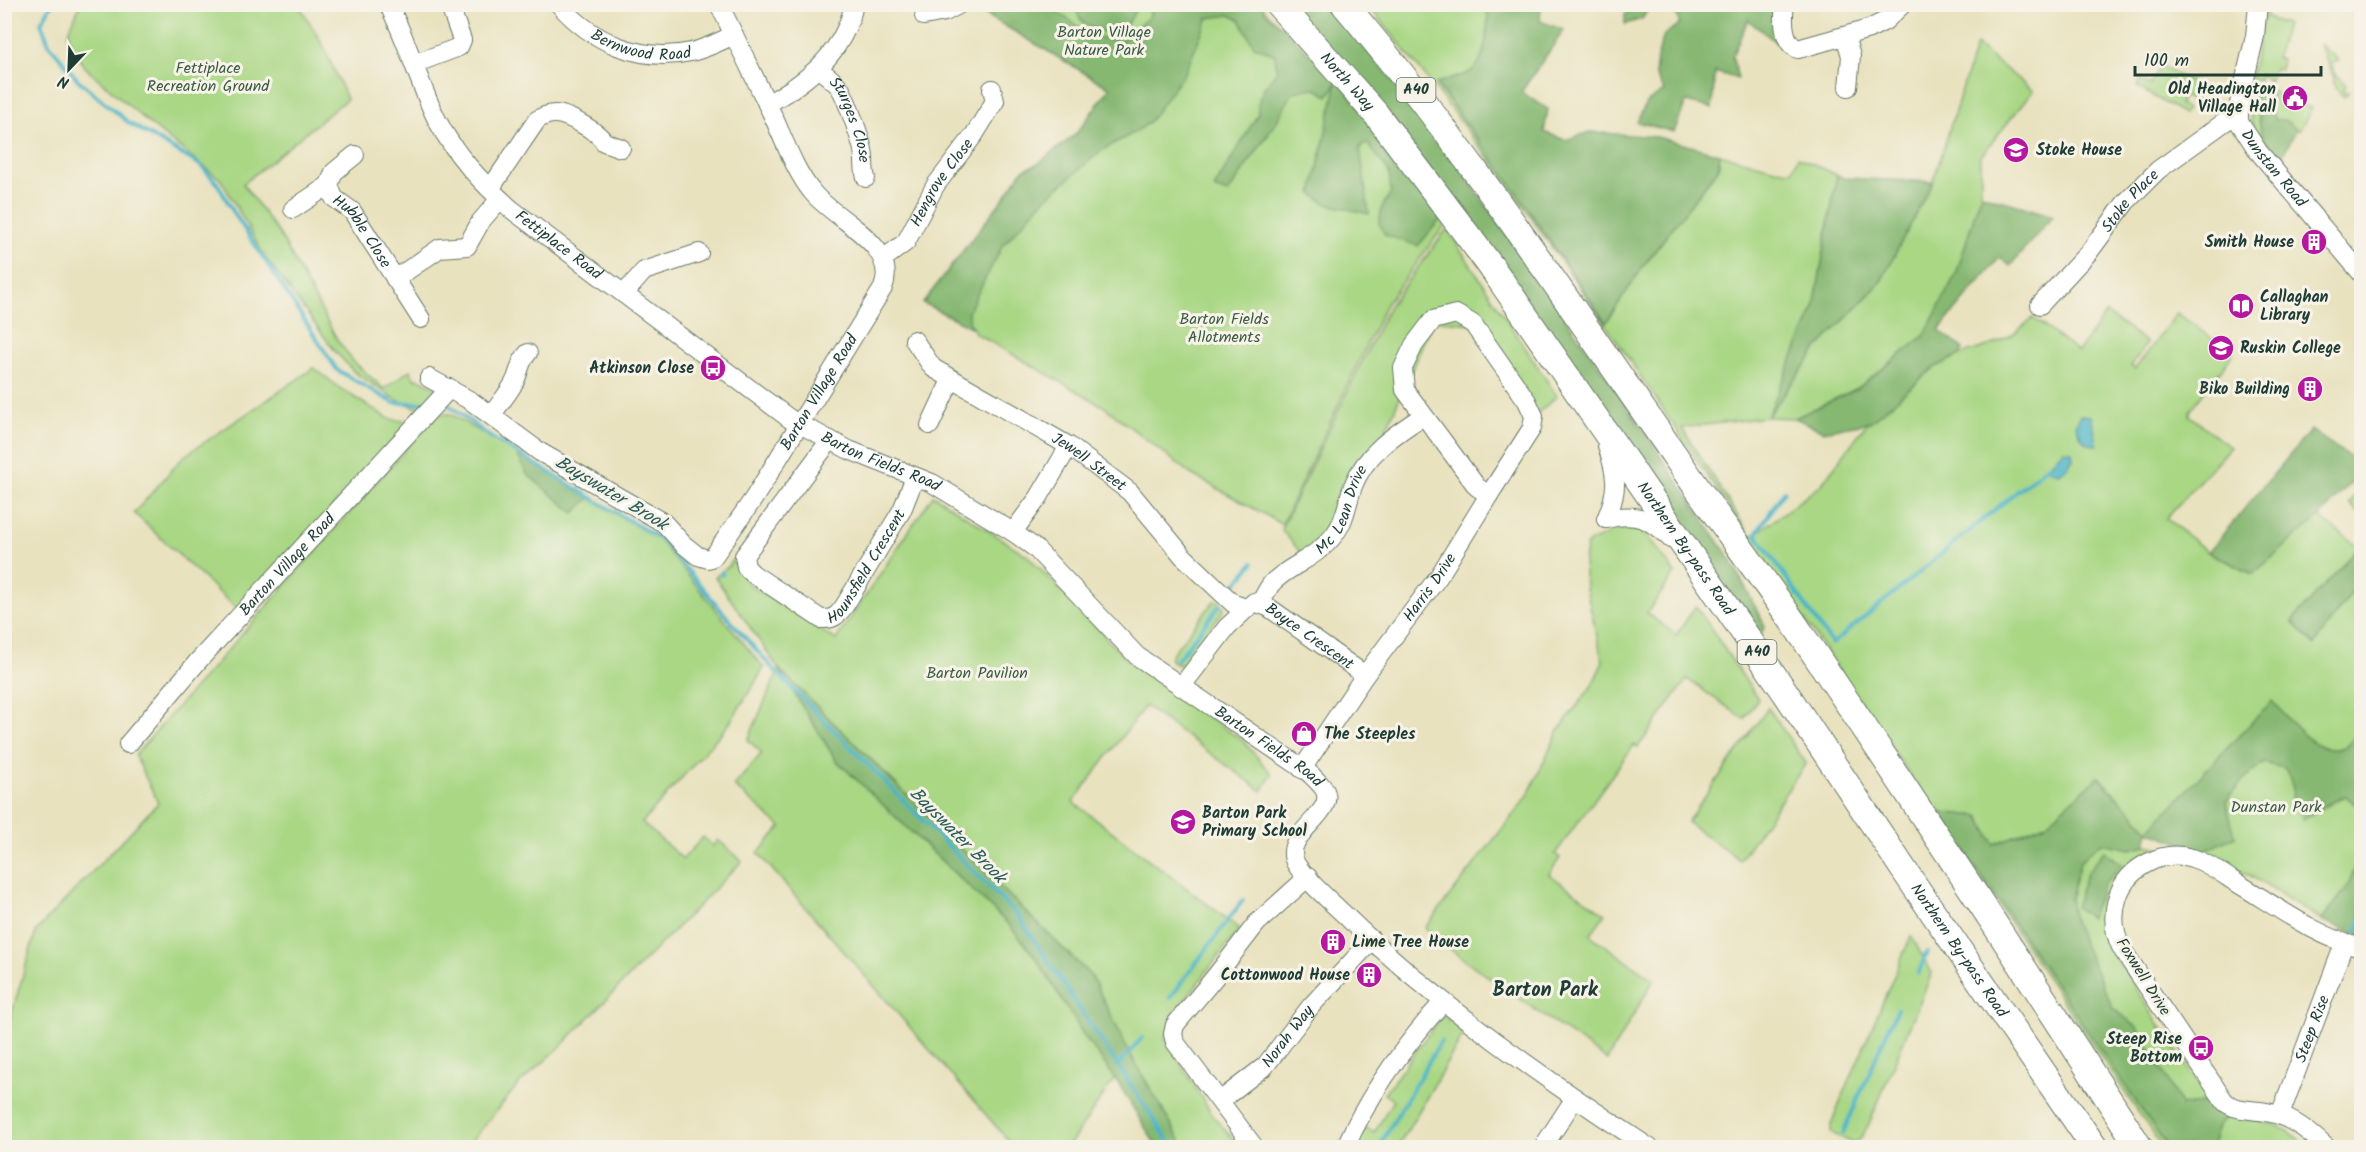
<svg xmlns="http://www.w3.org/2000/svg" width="2366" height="1152" font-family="Kalam,sans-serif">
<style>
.green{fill:#a9d784;stroke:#648a5c;stroke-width:1.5;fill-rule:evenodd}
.forest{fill:#86b872;stroke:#527a53;stroke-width:1.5}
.water{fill:#4ab4c8;stroke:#34787e;stroke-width:1.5}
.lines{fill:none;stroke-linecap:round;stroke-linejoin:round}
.stream{stroke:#4ab4c8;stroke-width:4}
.minor-casing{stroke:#667765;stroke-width:20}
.highway-casing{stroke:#667765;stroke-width:28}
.minor{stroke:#fff;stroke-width:18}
.highway{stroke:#fff;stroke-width:26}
.labels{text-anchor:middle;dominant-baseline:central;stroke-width:6;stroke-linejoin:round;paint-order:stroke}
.shield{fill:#f7f3e8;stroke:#60746a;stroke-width:1.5}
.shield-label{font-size:15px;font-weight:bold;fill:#1f3d34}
.park-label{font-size:16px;fill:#3b5c44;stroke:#f7f3e8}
.street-label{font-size:16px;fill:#1f3d34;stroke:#f7f3e8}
.poi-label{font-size:16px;font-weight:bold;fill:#1f3d34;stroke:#f7f3e8;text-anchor:end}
.water-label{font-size:18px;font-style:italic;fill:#2a5b59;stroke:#f7f3e8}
.quarter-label{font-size:20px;font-weight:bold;fill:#1f3d34;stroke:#f7f3e8}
</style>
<rect width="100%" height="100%" fill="#f7f3e8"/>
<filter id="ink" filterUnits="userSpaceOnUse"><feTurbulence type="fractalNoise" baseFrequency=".0167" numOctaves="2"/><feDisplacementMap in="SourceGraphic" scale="12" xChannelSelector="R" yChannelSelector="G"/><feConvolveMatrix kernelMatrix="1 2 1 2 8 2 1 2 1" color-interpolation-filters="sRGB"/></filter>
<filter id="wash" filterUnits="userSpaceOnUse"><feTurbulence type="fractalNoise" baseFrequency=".008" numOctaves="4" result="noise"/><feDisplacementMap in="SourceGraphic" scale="24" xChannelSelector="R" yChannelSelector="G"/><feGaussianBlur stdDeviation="1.35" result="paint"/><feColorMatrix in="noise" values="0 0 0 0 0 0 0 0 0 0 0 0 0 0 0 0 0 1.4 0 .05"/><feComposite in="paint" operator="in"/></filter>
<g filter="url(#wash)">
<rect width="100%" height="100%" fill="#e9e2bf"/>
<!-- green -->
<g class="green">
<path d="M80,5h219l23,38 25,56 -104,85 37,51 58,106 15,20 31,28 26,-19 5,10 2,-2 21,10 -13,23 -30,-12 -41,-27 -19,-21 -70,-94 -44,-77 -70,-55 -65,-57 -15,-19 -3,-16z"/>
<path d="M977,5h279l79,83 110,137 -59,79 -104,220 -91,-50 -88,-68 -128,-73 -2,-5 -50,-25 83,-108 17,-25 16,-7 37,-29 34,-46 -135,-80zM1258,115l10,20 -40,57 -13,-3z"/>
<path d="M1368,5h119c2,17 0,52 -14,65 -9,7 -27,9 -37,14l77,103 92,136 39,-58 74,-96 2,-15 55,15 17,2 6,-14 39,18 -23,134 -45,105 51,-69 60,-62 53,-101 43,-137 57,46 -52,65v38l-24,78 -33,64 -66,52 -63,30 -28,-1 -85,11 69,109 70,-52 46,-62 67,-55 26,-13 34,-11 18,-9 21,-17 45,34 28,-39 41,30 -16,23 4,3 42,-56 56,41 -43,57v5l40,31 -64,71 42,34 44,22 67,-57 40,30 -67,74 22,24 47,-66v357l-39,-16 -71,-44 -47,-24 -55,-22 -50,-53 -53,47 -52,20 -15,-28 -40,-3 228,334h-5c-133,-199 -269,-397 -404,-596 -125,-186 -247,-374 -390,-546z"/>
<path d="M2266,5l1,13 19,6 -10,34 6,2 -2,9 -6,-1 -5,14 -9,-8 -1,6h-9z"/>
<path d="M2319,43l20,18 -8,3 5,10 10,11 -3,6 6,1 -5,5 -9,-9 -2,-13z"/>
<path d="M2161,66l43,23 -5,16 -15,-9 -5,8 8,5 -3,5 -47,-27 4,-7 9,5z"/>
<path d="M2251,85l7,1c-3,33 1,48 21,76 -24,-28 -34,-39 -28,-77z"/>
<path d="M2264,86l28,16 20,6 -13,23c-9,-5 -12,-13 -24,-11l-7,-14 2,-15z"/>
<path d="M1447,229l110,167 -23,20 -61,-92 -40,-4 -48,112 -29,34 -18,27 -16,44 -21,16 -20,-24 108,-223z"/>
<path d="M314,368l27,21 48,30 21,3 -171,189 -105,-98 49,-56z"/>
<path d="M437,414h14l208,126 105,128 -35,56 -87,99 41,36 20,-22 10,9 5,-6 24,21 -183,187 -41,37 -52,62 -461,1v-112l31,-105 122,-128 -23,-48z"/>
<path d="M2361,489v26l-12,-12z"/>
<path d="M933,495l95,61 99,104 116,81 29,33 -10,17 -117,-85 -72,96 167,127 -63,81 -12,28 48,78 27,31h-56l-55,-95 -37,-75 -311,-305 55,88 174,166 26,32 49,79 30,41 -47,69h-54l-256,-294 23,-26 -47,-41 28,-33 -14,-13 31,-71 -64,-92 14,-11 3,-6 17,25 87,55z"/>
<path d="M1620,528l24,4 31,41 -28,40 29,22 20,-29 62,93 -14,20 -57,-40 -49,68 -4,-2 -79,109 5,4 -11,16 56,40 -15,21 64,45 -47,80 -148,-104 -34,-28 102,-131 32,-67 32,-43 12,-25 -17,-73 -2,-29 3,-16z"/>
<path d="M1214,601h4l6,6 -1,4 -40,54h-5l-7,-5v-5z"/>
<path d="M1768,708l38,55 -66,97 -53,-38z"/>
<path d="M2095,831l35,18 16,-4 16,3c-52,13 -69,58 -49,106l100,152c13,15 35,11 53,16 17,5 31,15 45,25h-103l-96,-137 -51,-115z"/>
<path d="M1911,936l21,37 -63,151 -9,15 -7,4 -22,-10v-9z"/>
<path d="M1441,1017h5l17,14v4l-65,112 -43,1 10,-20 9,5 19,-33 -9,-6z"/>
</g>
<!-- forest -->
<g class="forest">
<path d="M1634,4l17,1 -9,14 -17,5v-10z"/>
<path d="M1704,4l73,1v38l-29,-23 -16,36 6,23 -23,-7 -3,36 -26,-6 -12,30 -37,-10 9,-19 18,-12 -9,-17 2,-16 7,-23 16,-11 -7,-17z"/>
<path d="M977,5h70l45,31 29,5 29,-25v-11h112l4,7 72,68 106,135 -26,31 -33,-11 -6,-12 3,-16 9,-15 -2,-20 -21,-28h-5l-3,4 9,66 -42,-10 -15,-10 25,-112 -9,14 -14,-8 -21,4 -15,27 -50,74 -14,-5 44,-74c-2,-18 8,-29 19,-43l-2,-16 -21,-9 -14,-26 -10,-5 -22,3 -23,54 -36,50 -12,9 -35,19 -57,49 -42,46 -35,67 2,12 3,4 -50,-25 83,-108 17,-25 16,-7 37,-29 34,-46 -135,-80z"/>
<path d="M1076,5v-1l61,1c-3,9 -9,21 -19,25 -18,7 -42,-6 -42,-25z"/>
<path d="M1287,5h42l94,111 195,277 113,167 34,66 -4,8 -8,-3z"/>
<path d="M1487,5h54l-1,16 24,9 -43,62 27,17 -4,23 21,8 25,-8 67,5 63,17 -2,15 -74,96 -38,58 -93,-136 -77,-104c10,-3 29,-6 37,-13 14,-13 16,-48 14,-65z"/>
<path d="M2264,86l6,5 2,8 -4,7 7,14c10,-2 15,3 21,10l-17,32 -18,-29 -2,-18 -6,-25z"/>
<path d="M1837,175l7,3 89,4 -53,101 -60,62 -53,72 47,-108z"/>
<path d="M1981,194l72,22 -43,50 -10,-9 -61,73 24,19 -3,6 -26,13 -64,54 -47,9 -28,-13 63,-30 66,-52 33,-64z"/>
<path d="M2311,430l50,35v7l-42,45 -66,57 -45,-22z"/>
<path d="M517,454l73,44 -16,15 -47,-39z"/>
<path d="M2359,547l2,2v30l-47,66 -22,-24z"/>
<path d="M779,669l313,308 37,75 55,95h-27l-42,-69 -30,-41 -49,-79 -26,-32 -174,-166z"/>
<path d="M2272,701c17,18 45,58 72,46 6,-3 12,-12 17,-17v80l-15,-14 -20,9 -23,14 -11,-20 1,-10 -6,-20 -23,-6 -22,18 -16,21 9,34 -31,16 -55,-21 -3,14 -16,4 -28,-6 -13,9 -9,10 -10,36 4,24 39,86 25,20 44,78 29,-5 6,9 11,6 -9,9 -6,16 4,6h-50l-229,-335 41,4 15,28 52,-20 52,-47 51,53z"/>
<path d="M2104,851l18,13 -18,20 -14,34 -15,-11 11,-33z"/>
<path d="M2361,855v81l-39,-16 24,-31z"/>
</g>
<!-- water -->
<g class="water">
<path d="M2080,415l11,1 7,30c-15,-2 -18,-8 -22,-22z"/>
<path d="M2063,450l9,1 1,7 -6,10 -9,5 -8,-3 -2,-4z"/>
</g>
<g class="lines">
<!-- stream -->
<g class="stream">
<path d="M52,4l-11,19 8,21 29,36 51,43 71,42 17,18 17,30 103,157 57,33h35"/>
<path d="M442,405l8,1 42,32 170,102 71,84 44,49 241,243 155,232"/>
<path d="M1784,491l-28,43 76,110 216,-178"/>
<path d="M722,575v-3"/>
<path d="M1231,590l22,-27"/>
<path d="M1177,660l43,-55"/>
<path d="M2356,932l6,-15"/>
<path d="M1918,974l9,-22"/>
<path d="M1170,998l73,-98"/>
<path d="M1119,1064l23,-26"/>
<path d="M1843,1133l54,-124"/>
<path d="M1378,1148l63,-107"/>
</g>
</g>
</g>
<g filter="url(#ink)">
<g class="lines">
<!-- minor casing -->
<g class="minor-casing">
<g id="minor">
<path id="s1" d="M388,4c20,37 30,78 49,116 18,35 45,63 74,89l279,210 59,31 83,33 81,49 22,16 102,108 171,116c5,5 12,11 16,17 15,25 -45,45 -28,75 11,18 39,41 54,56 91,87 195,159 300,228"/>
<path id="s2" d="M559,4c33,38 81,59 132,48 15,-3 29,-11 43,-17"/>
<path d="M1785,4c-2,14 -3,39 13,45l71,-20 16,-8 18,-17"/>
<path id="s3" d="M2258,4l-3,32 -16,68v18l19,29 104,123"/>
<path d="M924,16l21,-4 15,-8"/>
<path d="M1845,36l6,20 -3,31"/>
<path d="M414,64l45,-17 3,-7 -13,-36"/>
<path id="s4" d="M819,69c7,6 16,12 21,19 6,9 21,52 23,62 2,10 0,18 3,28"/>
<path d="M767,104c41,-23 77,-51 87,-100"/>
<path id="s5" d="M329,185l5,13 18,13 69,108"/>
<path d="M490,189l47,-69c6,-4 11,-6 18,-6 12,0 44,18 49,28l17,6"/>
<path d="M293,209l36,-24 5,-13 21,-17"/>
<path id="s6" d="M883,259l23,-17 29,-56 39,-51 21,-34 -3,-12"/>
<path d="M395,279l45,-31 27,-2 14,-25 19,-22"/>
<path d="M624,294l20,-23 55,-18"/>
<path id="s7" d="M2040,305l49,-53 37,-50 32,-32 68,-49 12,-5"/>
<path d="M1456,314l17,10 54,77 7,15 -2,12 -43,67 -12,-8 -72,-97 -2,-22 11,-23 19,-25z"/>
<path id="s8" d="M914,340l19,28 136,78 61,46 53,64 40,38 11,10 12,4"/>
<path id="s9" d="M429,378l42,23 69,51 124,71 19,21 15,12 10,3 5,-2 41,-59 129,-210c17,-43 -48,-68 -70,-95 -17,-20 -29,-53 -40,-77 -18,-38 -36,-74 -54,-112"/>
<path d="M492,415c7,-11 16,-21 22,-32 6,-11 5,-21 14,-30"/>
<path d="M930,425l21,-45"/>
<path id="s10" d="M830,440l-86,116 2,11 7,7 68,45c13,1 17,-4 24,-14l57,-95 13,-33"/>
<path d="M1606,519c13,-29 11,-44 1,-73"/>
<path d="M1606,519c32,-7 42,-1 65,20"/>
<path d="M1013,532l26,-35 30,-51"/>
<path id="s11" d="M1260,603c4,-6 7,-14 12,-20 15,-16 39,-23 55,-40 19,-19 18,-34 26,-57 12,-32 42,-52 70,-70"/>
<path id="s12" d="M1181,687l46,-60 27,-25 14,5 97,68"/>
<path id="s13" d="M128,744l71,-84 251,-272"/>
<path id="s14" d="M1302,769l63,-94 74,-99 50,-81"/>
<path id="s15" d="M1221,1100l44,-34 46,-60 61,-66"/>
<path id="s16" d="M2280,1115l64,-171"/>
<path d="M1545,1144l30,-46"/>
<path d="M1255,1148l-80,-106 -2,-8 2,-9 40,-48 42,-54 51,-46"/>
<path d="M1345,1148c24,-55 59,-102 98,-146"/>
<path d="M2327,1148c-16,-15 -34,-30 -56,-35 -15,-4 -34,-1 -46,-11l-103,-153c-9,-17 -10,-34 -4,-53 10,-29 45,-47 74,-38 14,4 28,14 40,22 40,23 85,58 130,68"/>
</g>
</g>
<!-- highway casing -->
<g class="highway-casing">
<g id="highway">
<path id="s17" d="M1278,4l98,110 114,151 293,424 125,187 187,272"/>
<path d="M1344,4c122,143 224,299 331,452 38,56 79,110 118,166 118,173 233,349 347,526"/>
</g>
</g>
<!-- minor -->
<use href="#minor" class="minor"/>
<!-- highway -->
<use href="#highway" class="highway"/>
</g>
</g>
<!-- icons -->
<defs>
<g id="civic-disc" transform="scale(1.35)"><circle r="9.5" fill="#b5179e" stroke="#f7f3e8"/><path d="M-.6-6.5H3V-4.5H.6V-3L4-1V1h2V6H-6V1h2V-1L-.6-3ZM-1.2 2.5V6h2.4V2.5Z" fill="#fff"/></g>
<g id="university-disc" transform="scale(1.35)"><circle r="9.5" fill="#b5179e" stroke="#f7f3e8"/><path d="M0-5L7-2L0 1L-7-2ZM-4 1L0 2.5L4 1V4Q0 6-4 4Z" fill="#fff"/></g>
<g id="building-disc" transform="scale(1.35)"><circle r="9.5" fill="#b5179e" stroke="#f7f3e8"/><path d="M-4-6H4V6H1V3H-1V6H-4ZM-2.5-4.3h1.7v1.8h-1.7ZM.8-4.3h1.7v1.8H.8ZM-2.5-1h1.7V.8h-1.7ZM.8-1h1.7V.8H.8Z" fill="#fff"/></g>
<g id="library-disc" transform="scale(1.35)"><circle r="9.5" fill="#b5179e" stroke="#f7f3e8"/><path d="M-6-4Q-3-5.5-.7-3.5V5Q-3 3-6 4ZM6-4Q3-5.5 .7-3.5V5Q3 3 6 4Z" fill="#fff"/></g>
<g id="bus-disc" transform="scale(1.35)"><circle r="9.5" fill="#b5179e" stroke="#f7f3e8"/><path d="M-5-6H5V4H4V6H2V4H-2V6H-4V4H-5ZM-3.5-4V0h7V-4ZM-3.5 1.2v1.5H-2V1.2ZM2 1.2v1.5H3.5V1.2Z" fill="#fff"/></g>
<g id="shop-disc" transform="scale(1.35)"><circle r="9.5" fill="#b5179e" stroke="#f7f3e8"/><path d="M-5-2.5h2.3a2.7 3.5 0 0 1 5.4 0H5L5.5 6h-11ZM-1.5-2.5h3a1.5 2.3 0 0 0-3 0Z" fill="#fff"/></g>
<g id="school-disc" transform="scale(1.35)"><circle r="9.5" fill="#b5179e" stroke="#f7f3e8"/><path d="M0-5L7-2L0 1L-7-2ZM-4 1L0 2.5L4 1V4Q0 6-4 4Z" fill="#fff"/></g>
</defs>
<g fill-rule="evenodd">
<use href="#civic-disc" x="2295" y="98"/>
<use href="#university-disc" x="2016" y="150"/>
<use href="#building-disc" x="2314" y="242"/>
<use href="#library-disc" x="2241" y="306"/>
<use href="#university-disc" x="2221" y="348"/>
<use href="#bus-disc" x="713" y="368"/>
<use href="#building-disc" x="2310" y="389"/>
<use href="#shop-disc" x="1304" y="734"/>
<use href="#school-disc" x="1183" y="822"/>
<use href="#building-disc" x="1333" y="942"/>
<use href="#building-disc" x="1369" y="975"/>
<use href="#bus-disc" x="2201" y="1048"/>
</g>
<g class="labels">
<!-- shield labels -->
<g class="shield">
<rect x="1396.5" y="78" width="39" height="24" rx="4.5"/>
<rect x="1737.5" y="640" width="39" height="24" rx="4.5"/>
</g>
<g class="shield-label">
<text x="1416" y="90">A40</text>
<text x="1757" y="652">A40</text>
</g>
<!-- park labels -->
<g class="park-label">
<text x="1104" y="32">Barton Village<tspan x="1104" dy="18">Nature Park</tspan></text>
<text x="208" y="68">Fettiplace<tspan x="208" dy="18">Recreation Ground</tspan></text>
<text x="1224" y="319">Barton Fields<tspan x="1224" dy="18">Allotments</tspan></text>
<text x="977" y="673">Barton Pavilion</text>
<text x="2276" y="807">Dunstan Park</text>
</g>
<!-- street labels -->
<g class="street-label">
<text stroke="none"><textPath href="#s2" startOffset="96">Bernwood Road</textPath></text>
<text stroke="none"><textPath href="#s17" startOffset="104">North Way</textPath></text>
<text stroke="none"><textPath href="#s4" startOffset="62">Sturges Close</textPath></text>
<text stroke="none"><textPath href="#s3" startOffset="178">Dunstan Road</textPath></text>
<text stroke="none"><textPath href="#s6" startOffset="98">Hengrove Close</textPath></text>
<text stroke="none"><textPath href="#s7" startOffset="138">Stoke Place</textPath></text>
<text stroke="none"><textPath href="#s5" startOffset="58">Hubble Close</textPath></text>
<text stroke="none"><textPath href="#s1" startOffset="302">Fettiplace Road</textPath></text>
<text stroke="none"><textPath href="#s9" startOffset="536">Barton Village Road</textPath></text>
<text stroke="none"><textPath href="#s1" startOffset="692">Barton Fields Road</textPath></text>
<text stroke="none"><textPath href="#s8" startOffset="216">Jewell Street</textPath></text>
<text stroke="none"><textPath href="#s11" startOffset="128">Mc Lean Drive</textPath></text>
<text stroke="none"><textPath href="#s17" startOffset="681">Northern By-pass Road</textPath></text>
<text stroke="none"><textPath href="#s10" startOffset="320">Hounsfield Crescent</textPath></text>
<text stroke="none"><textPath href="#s13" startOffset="240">Barton Village Road</textPath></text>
<text stroke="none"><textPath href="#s14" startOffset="222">Harris Drive</textPath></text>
<text stroke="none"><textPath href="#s12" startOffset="178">Boyce Crescent</textPath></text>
<text stroke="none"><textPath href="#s1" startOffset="1178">Barton Fields Road</textPath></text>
<text stroke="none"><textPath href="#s17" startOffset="1167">Northern By-pass Road</textPath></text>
<text transform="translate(2143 977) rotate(58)">Foxwell Drive</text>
<text stroke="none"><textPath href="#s16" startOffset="92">Steep Rise</textPath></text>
<text stroke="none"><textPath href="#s15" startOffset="93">Norah Way</textPath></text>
</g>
<!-- poi labels -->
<g class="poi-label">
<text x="2276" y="89">Old Headington<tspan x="2276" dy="18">Village Hall</tspan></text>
<text x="2036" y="150" text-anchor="start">Stoke House</text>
<text x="2294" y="242">Smith House</text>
<text x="2260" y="297" text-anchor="start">Callaghan<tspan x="2260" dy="18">Library</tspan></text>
<text x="2240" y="348" text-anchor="start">Ruskin College</text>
<text x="694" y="368">Atkinson Close</text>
<text x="2290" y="389">Biko Building</text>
<text x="1324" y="734" text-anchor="start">The Steeples</text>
<text x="1202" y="813" text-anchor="start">Barton Park<tspan x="1202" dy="18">Primary School</tspan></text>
<text x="1352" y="942" text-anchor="start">Lime Tree House</text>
<text x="1350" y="975">Cottonwood House</text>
<text x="2182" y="1039">Steep Rise<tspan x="2182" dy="18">Bottom</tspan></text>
</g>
<!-- water labels -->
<g class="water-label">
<text transform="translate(611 494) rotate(31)">Bayswater Brook</text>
<text transform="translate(957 836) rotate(45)">Bayswater Brook</text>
</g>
<!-- quarter labels -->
<g class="quarter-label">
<text x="1545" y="991">Barton Park</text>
</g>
</g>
<!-- margin -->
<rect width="2366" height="1152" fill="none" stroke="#f7f3e8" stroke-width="24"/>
<!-- north arrow -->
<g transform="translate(69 69) rotate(203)" stroke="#f7f3e8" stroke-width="4.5" paint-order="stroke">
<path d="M0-4.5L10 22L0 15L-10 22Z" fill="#1f3d34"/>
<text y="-9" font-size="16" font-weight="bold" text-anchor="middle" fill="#1f3d34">N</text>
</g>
<!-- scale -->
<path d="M2135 66v9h186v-9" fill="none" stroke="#1f3d34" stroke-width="3"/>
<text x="2144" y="66" font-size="18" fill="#1f3d34" stroke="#f7f3e8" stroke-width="4.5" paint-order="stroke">100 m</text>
</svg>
